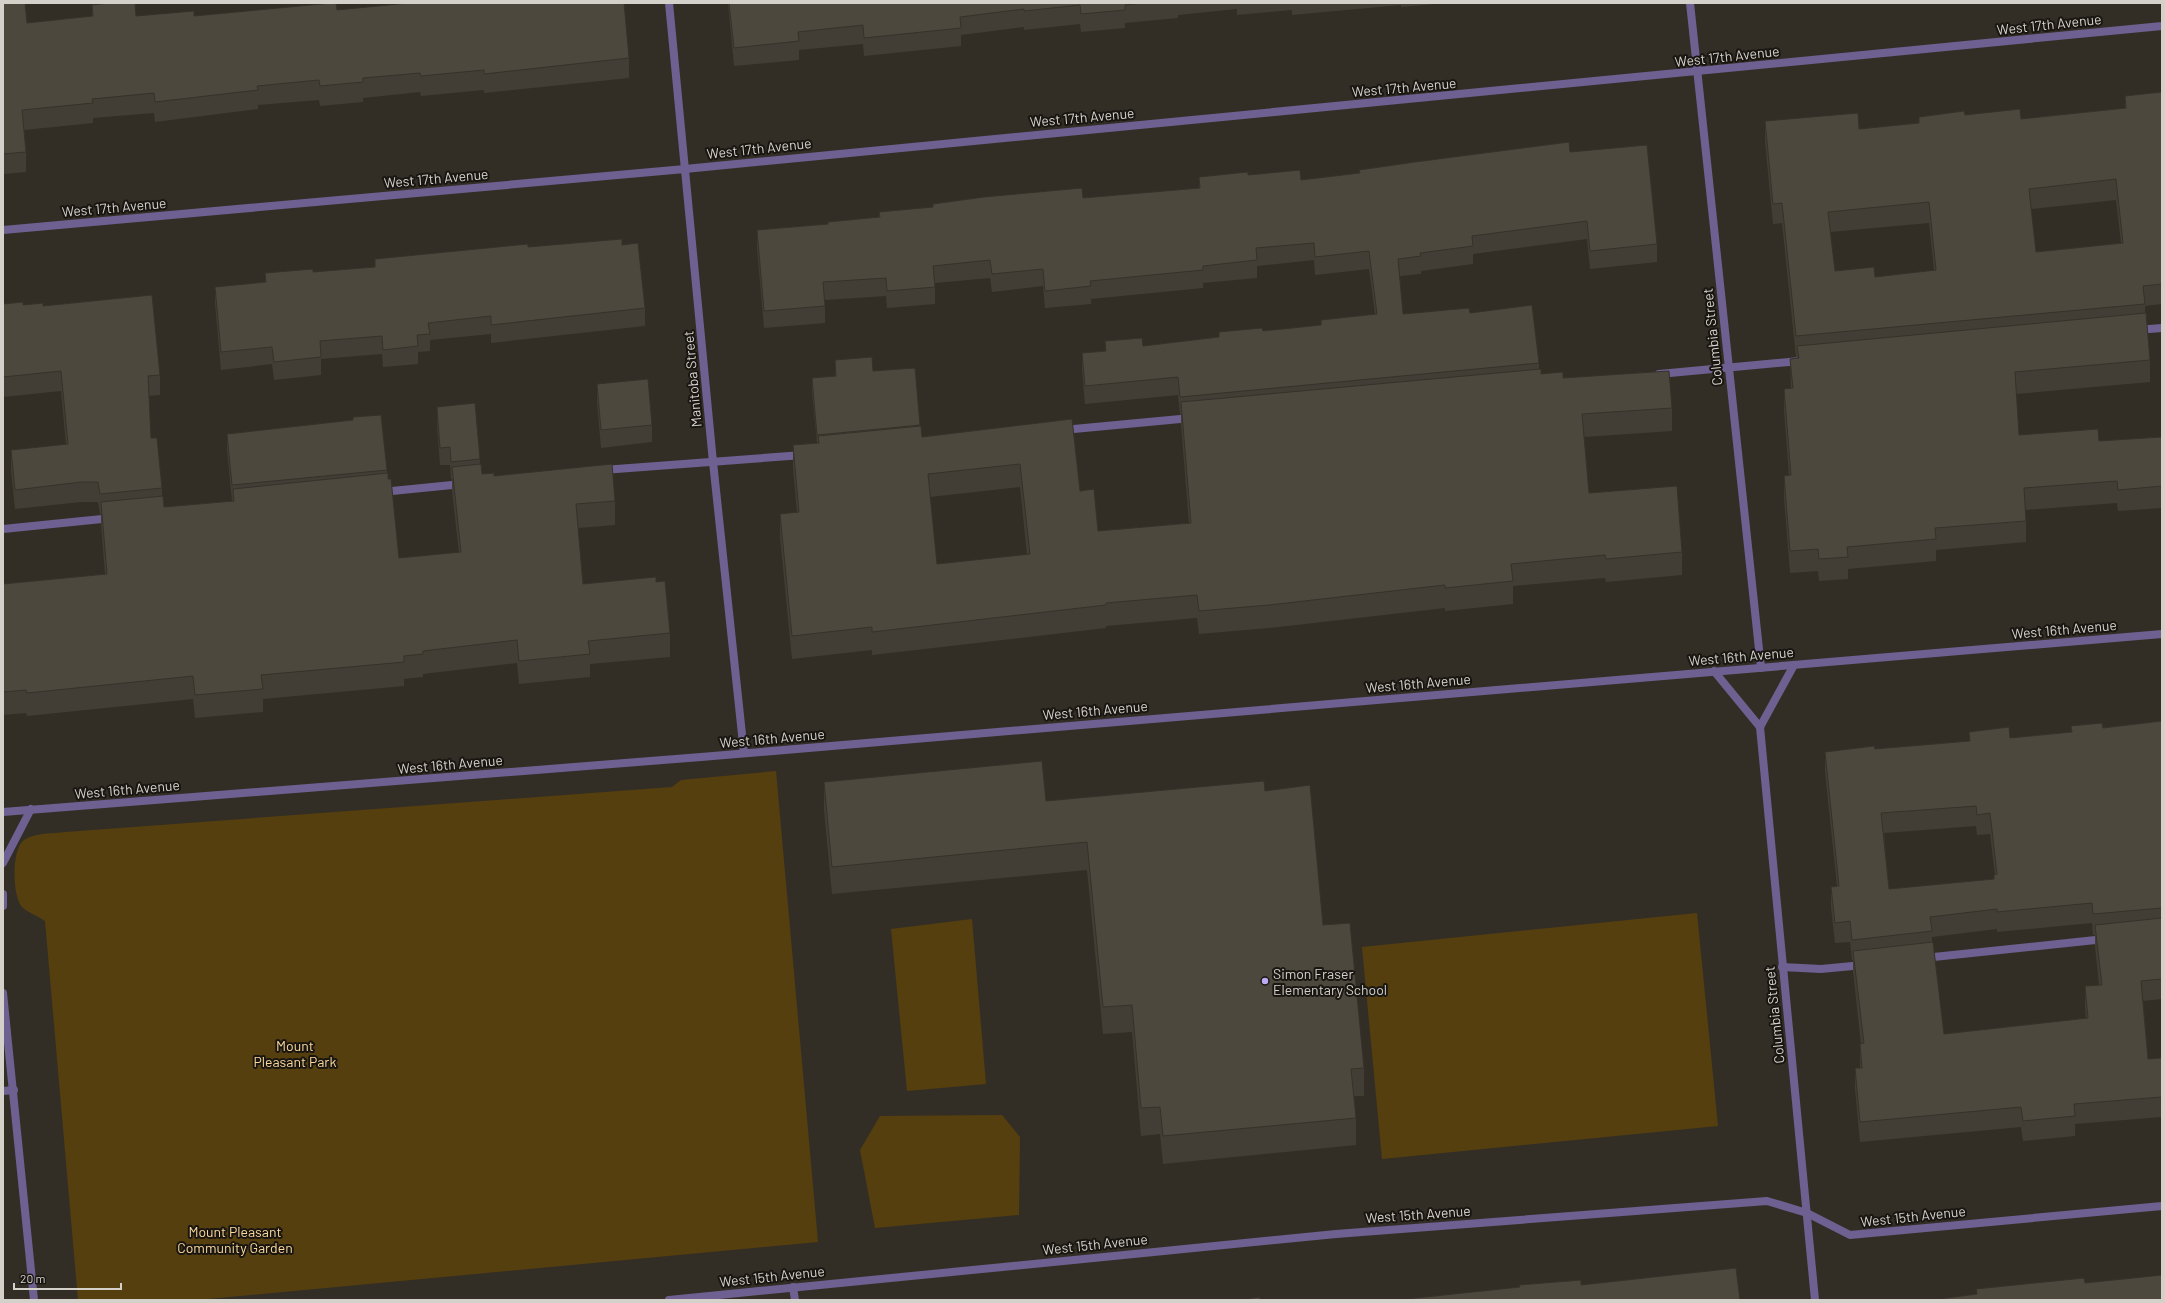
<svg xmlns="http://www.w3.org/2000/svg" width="2165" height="1303" font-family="Barlow,sans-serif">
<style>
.green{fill:#563f0f}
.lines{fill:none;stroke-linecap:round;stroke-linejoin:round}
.service{stroke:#6f6092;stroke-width:8}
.minor{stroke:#6f6092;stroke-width:8}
.tertiary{stroke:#6f6092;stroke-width:8}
.wall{fill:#423e35;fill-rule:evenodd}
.building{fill:#4d483e;stroke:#36322b;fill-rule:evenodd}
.poi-dot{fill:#bea9f4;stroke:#191612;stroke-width:1.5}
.labels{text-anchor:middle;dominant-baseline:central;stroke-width:4;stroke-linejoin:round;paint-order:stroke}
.street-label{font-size:14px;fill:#d4d1cb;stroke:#191612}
.poi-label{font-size:14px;fill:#d4d1cb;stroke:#191612;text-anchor:start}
.park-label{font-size:14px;fill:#fbd89b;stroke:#191612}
</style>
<rect width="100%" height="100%" fill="#332e25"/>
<!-- green -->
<g class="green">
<path d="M776,771l42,471 -621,58h-119l-33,-379c-7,-5 -16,-8 -22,-13 -11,-10 -12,-59 1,-68 12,-8 28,-6 42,-8l606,-45 9,-7z"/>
<path d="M1697,913l21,213 -336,33 -20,-212z"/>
<path d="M972,919l14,165 -79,7 -16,-162z"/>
<path d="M1002,1115l18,22 -1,78 -144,13 -15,-78 20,-34z"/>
</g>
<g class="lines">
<!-- service -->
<g class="service">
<path d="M2136,330l26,-2"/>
<path d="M1659,374l141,-13"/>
<path d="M1063,430l128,-12"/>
<path d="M603,470l200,-15"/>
<path d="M382,492l80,-8"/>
<path d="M3,529l109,-11"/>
<path d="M1924,958l181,-19"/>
<path d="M1782,967l39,2 42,-4"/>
<path d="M3,1091l11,-1"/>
</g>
<!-- minor -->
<g class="minor">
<path d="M669,3l44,459 31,291"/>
<path d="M1690,3l71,665"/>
<path d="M3,230l682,-61 1477,-143"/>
<path d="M1794,665l-34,62 55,573"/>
<path d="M1714,671l46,56"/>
<path d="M3,863l28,-54"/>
<path d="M3,894v12"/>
<path d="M3,993l31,307"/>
<path d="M793,1287l2,13"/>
<path d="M669,1300l667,-66 431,-33 40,12 43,22 312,-29"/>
</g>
<!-- tertiary -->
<path class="tertiary" d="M3,812l698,-55 1461,-123"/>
</g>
<!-- wall -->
<g class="wall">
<path d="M3,3l24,20 65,-7v-11l44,11h58l143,-6 292,48v20l-145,15v-3l-63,6 -1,-4 -57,6v4l-43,4 -1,-6 -61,5v4l-103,13 -1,-9 -61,5v5l-69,7 2,22v20l-23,2z"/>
<path d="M728,3h717l-44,4v-2l-109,10v-5l-55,5v-6l-59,6v3l-53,5v5l-44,4 -1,-8 -56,6v-3l-63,8v11l-97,10 -1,-12 -64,6v10l-65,6z"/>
<path d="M1453,3h10l-10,1z"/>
<path d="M2162,92v212l-17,2v7l5,47v22l-134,12 3,41 80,6 63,-4v71l-44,3 -1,-8 -92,7 1,11v21l-90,8v11l-88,8v10l-29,2 -1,-10 -28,2 -6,-75v-22l5,-1 -5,-64v-22l7,-1 -1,-29 7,-1v-1h-1l-14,-134 -9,1 -8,-82v-21l94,8 60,-6v-6l46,-2 56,4 104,-11v-12zM2116,200l5,43 -85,9 -5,-43zM1929,223l5,47 -59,7 -40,-6 -5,-39z"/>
<path d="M1570,152l87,92v18l-67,7 -3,-30 -114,15v10l-52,7v3l-21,2 3,38 67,-1 69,50v6l2,5 22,4 109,30v23l-88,6 5,56 93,59v23l-76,7 -1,-4 -92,8v18l-68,7v-3l-176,20 -70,6 -2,-16 -91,8v2l-234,27v-5l-80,9 -12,-122v-23l17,-2 -4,-44v-23l24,-2 -5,-51v-14l23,-2v-16l38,11 42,-3 5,59 2,10 150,-18 8,72 18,40 91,-8 -8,-98v-11h-1l-2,-19 -93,9 -3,-34v-17l23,-2v-10l38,5 76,-9v-5l44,-1 58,-6v-5l54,-6 -6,-45 -54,6 -1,-15 -57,6v12l-54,5v5l-112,11v5l-46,4 -2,-22 -51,6 -2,-14 -55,5v21l-48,4 -1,-12 -61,4v23l-61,5 -7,-80v-18l71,-6 51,-7v-5l204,-14 116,-10v-11l49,-2 53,5 58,-7v-3zM1020,487l7,68 -90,9 -7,-67z"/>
<path d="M622,245l23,63v18l-154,17v-9l-61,6v11l-12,1v12l-35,3 -1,-13 -61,5v16l-47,5 -2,-16 -51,6 -6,-66v-17l50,-5v-9l48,-1 62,-5v-8l153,-12z"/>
<path d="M3,304l40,2 117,69v20l-11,1 2,42 11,50v8l2,11 69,-6h-1l-5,-51v-16l126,-14v-3l34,53v4l12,84 60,-5 -7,-63v-11h-1l-1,-14h-10l-3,-40v-18l43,52v5l2,10 12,2 121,25v24l-37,3 5,56 73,-2 14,51v24l-80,7v13l-71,7 -2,-21 -94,11v3l-19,2v7l-141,13v13l-68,6 -2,-19 -166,17 -1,-3 -23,2v-131l102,-10 -4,-49v-11h-1l-2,-12h-17l-66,7 -4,-39v-20l55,-5 -5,-54 -58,6z"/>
<path d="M597,384l55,41v17l-51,6 -4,-46z"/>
<path d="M2162,721v278l-19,2 5,58 14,-1v59l-87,7v12l-52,5 -2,-14 -161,15 -5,-53v-21h5v-24h1l-8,-73v-11h-1l-2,-18 -15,1 -4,-36v-20l6,-1 -12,-114v-20l50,-3 94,-8v-9l41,6 61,-6v-6l32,2zM1976,826l1,9 13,-1 5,41h-1v4l-105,10 -5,-56zM2092,923l1,12h2v11l4,39 -14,1v20l1,12 -142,16 -12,-92v-5l65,-8v3z"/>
<path d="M824,782l222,19 219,-10 58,134 41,143v28h-10l2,22v27l-193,19 -3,-30 -19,2 -9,-104 -29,2 -16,-164 -255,24 -8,-84z"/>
</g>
<!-- building -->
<g class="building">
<path d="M3,3h22l2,20 66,-7 -1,-11 18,-2h25l1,13 58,-5v5l138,-13h4l1,7 72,-7h215l5,55 -145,16v-4l-63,6 -1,-3 -57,5v4l-43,4 -1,-6 -62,6 1,4 -103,12 -1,-9 -62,6 1,4 -71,7 4,42 -23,2z"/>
<path d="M729,3h415l-19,2v5l-44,4 -1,-9 -56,6v-2l-64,8 1,11 -97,10 -1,-13 -65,7 1,9 -65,7z"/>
<path d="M2162,92v192l-19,2 2,18 -349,32 -14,-133 -9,1 -8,-83 93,-8 1,16 60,-6v-6l45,-6 1,4 55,-6 1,10 105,-11 -1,-12zM2116,179l7,64 -87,9 -7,-63zM1929,202l7,68 -61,7 -1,-10 -39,4 -7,-59z"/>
<path d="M1569,142l1,10 77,-7 10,99 -67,7 -3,-30 -115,15 1,10 -53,7 1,3 -23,3 5,55 66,-6 1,5 62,-8 7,58 -359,34 -2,-20 -93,9 -3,-33 24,-2 -1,-10 37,-3 1,8 76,-9v-5l43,-4 1,3 58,-6v-5l56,-6 -8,-63 -54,6 -1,-14 -58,5 1,12 -54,6v4l-113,11 1,5 -46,5 -2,-22 -51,5 -2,-14 -57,6 2,21 -48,4 -1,-13 -63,4 2,24 -61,5 -7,-81 71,-6v-2l52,-5 -1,-5 54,-5v-3l51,-7 98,-9 1,10 117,-10 -1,-11 49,-5v3l52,-5 1,10 59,-7 -1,-3 56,-8z"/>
<path d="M622,239v6l16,-2 7,65 -154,17v-9l-63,7 2,11 -13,1 1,11 -35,4 -1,-14 -62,5 1,16 -47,5 -2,-15 -51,5 -6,-65 51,-5 -1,-9 48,-4v3l62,-5v-8l153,-15v3z"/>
<path d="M152,295l8,80 -12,1 3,62h6l5,50 -62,6 -2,-12h-17l-66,8 -4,-40 57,-6 -7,-73 -58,6v-73l20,-2v3l20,-2v3z"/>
<path d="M2146,313l4,47 -135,12 4,63 79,-6 1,12 63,-4v49l-44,4 -1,-9 -93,7 2,33 -91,7 1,11 -89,8 1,10 -29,2 -1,-10 -28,2 -6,-75 7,-1 -7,-86 9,-1 -3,-29 9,-1 -2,-12z"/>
<path d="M872,357l1,14 42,-3 5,57 -103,10 -5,-57 24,-2 -1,-16z"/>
<path d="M1541,369v5l22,-2v6l106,-7 3,37 -90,6 7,79 88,-7 5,66 -76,7 -1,-4 -94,9 2,17 -68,7v-3l-176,20 -70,6 -2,-16 -91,8v2l-234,27v-5l-80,9 -12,-122 19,-2 -6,-67 26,-2 -1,-7 103,-10 1,11 150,-18 8,72 14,-2 4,42 93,-8 -10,-121zM1020,464l10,90 -93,10 -9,-90z"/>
<path d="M648,379l4,46 -51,5 -4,-46z"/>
<path d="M475,403l5,56 -29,3 -1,-15 -10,1 -3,-41z"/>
<path d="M381,415l6,55 -155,15 -5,-51 126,-14v-3z"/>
<path d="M481,464l1,10 12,-1v3l118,-12 3,37 -39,3 7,80 73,-7v5l9,-1 5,52 -82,8 2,13 -71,7 -2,-21 -94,11v3l-19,2v6l-143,13 2,14 -68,6 -2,-19 -166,17 -1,-3 -23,2v-108l104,-10 -6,-72 62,-6 1,11 70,-6 -1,-12 155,-16v6h3l8,79 62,-6 -9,-85z"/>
<path d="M2162,721v187l-69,6 -1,-11 -95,9v-3l-67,8 2,14 -80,9 -2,-19 -15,2 -4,-36 8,-1 -14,-134 49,-6 1,3 95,-8 -1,-9 40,-5 1,11 62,-6 -1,-6 31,-3 1,5zM1976,806l1,9 13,-2 7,61 -3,1v4l-105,10 -8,-76z"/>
<path d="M1042,761l4,40 218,-20 1,10 45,-6 13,140 27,-2 14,145 -13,1 5,49 -193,18 -3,-29 -19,1 -9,-103 -29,2 -16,-165 -255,25 -8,-85z"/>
<path d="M2162,918v61l-21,2 7,78 14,-1v39l-88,7 1,12 -52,5 -2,-14 -161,15 -5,-54h7l-2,-24 4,-1 -11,-92 80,-9 11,92 144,-16 -3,-32 17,-1 -7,-60z"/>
<path d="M1736,1268l4,32h-343l123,-13 -1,-2 62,-5v5z"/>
<path d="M2162,1275v25h-230l45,-6 -1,-5 108,-11 1,5z"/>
<path d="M1260,1297v3h-21z"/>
</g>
<!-- markers -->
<circle class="poi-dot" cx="1265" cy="981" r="4"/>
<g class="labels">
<!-- street labels -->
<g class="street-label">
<text transform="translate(2049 24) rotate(-6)">West 17th Avenue</text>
<text transform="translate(1727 56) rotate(-6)">West 17th Avenue</text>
<text transform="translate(1404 87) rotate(-5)">West 17th Avenue</text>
<text transform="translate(1082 117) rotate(-5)">West 17th Avenue</text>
<text transform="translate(759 148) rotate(-6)">West 17th Avenue</text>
<text transform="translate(436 178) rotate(-5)">West 17th Avenue</text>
<text transform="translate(114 207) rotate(-5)">West 17th Avenue</text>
<text transform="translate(1712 337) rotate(-96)">Columbia Street</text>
<text transform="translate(692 379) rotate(-95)">Manitoba Street</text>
<text transform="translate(2064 629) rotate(-5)">West 16th Avenue</text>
<text transform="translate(1741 656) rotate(-5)">West 16th Avenue</text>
<text transform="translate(1418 683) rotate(-5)">West 16th Avenue</text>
<text transform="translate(1095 710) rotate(-5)">West 16th Avenue</text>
<text transform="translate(772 738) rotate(-5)">West 16th Avenue</text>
<text transform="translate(450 764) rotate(-5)">West 16th Avenue</text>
<text transform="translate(127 789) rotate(-5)">West 16th Avenue</text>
<text transform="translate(1774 1015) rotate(-96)">Columbia Street</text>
<text transform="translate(1418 1214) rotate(-4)">West 15th Avenue</text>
<text transform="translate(1913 1216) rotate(-6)">West 15th Avenue</text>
<text transform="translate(1095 1244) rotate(-6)">West 15th Avenue</text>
<text transform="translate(772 1276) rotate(-6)">West 15th Avenue</text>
</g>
<!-- poi labels -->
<g class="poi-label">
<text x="1273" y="973">Simon Fraser<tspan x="1273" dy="16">Elementary School</tspan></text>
</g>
<!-- park labels -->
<g class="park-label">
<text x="295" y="1045">Mount<tspan x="295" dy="16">Pleasant Park</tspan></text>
<text x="235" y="1231">Mount Pleasant<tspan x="235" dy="16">Community Garden</tspan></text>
</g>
</g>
<!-- border -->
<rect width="2165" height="1303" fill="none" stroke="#d4d1cb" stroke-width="8"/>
<!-- scale -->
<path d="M14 1283v6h107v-6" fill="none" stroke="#d4d1cb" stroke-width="2"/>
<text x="20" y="1283" font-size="12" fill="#d4d1cb" stroke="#191612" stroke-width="3" paint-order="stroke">20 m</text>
</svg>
